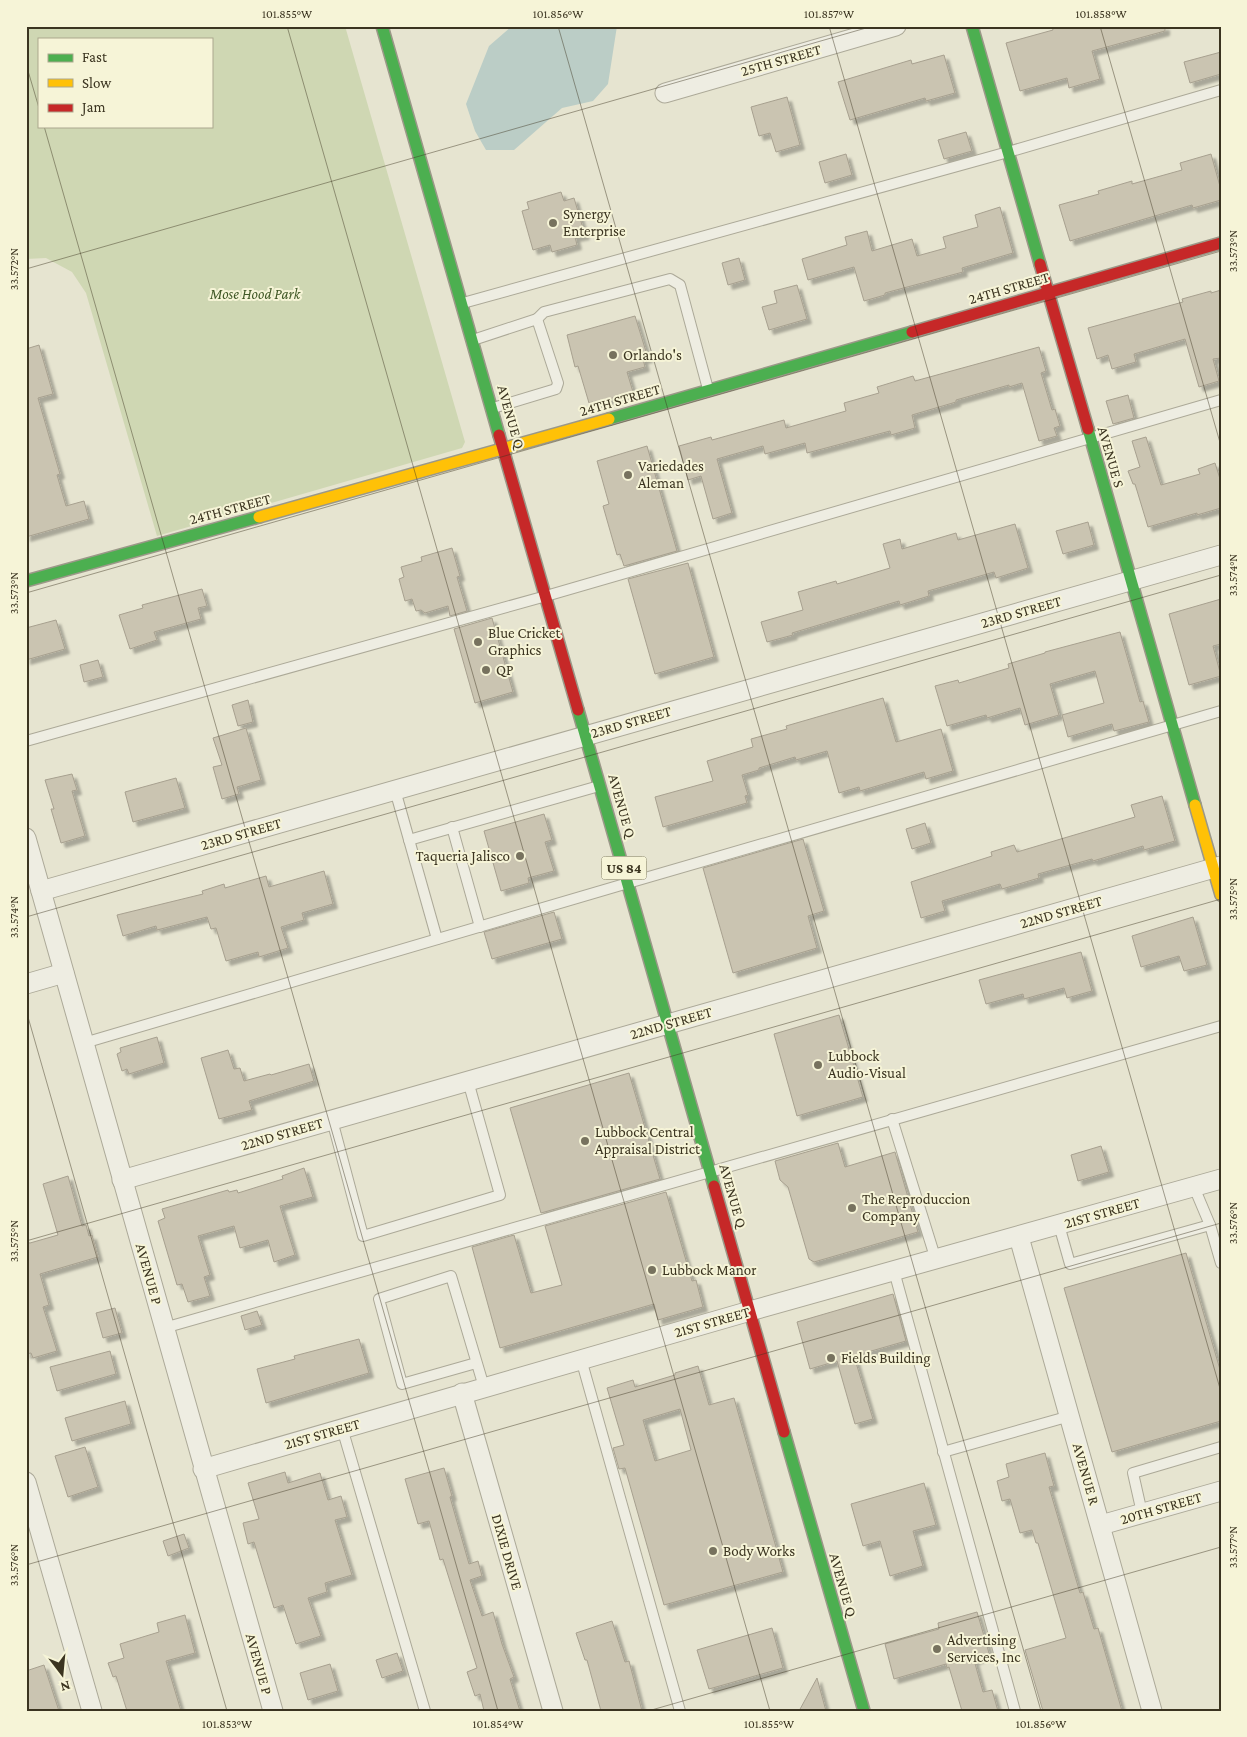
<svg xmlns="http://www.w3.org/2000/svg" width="1247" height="1737" font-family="'Crimson Pro',serif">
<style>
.green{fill:#cfd7b3;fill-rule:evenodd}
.water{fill:#bbcdc6}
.building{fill:#cac4b1;stroke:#a7a08f;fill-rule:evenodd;filter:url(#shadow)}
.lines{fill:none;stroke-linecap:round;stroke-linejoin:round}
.lane-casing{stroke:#aca998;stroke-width:12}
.street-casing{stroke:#aca998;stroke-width:21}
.fast-casing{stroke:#9b9888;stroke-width:14}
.slow-casing{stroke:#9b9888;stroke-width:14}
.jam-casing{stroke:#9b9888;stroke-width:14}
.lane{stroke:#eeede2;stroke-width:10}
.street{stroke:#eeede2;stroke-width:19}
.fast{stroke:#4caf50;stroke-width:11}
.slow{stroke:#ffc107;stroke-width:11}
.jam{stroke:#c62828;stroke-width:11}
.ticks{fill:none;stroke:#3b3420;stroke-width:1;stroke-opacity:0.45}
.poi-dot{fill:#77725e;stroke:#f6f4d7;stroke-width:2}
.labels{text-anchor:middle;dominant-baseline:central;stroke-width:4;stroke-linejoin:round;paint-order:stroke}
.shield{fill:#f6f4d7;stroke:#736e57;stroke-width:1}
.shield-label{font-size:14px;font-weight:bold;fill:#3b3420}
.street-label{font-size:15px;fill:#3b3420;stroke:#f6f4d7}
.poi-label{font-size:15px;fill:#3b3420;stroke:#f6f4d7;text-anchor:start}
.park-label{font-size:15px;font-style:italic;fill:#405826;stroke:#f6f4d7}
.neatline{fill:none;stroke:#3b3420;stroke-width:2}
.ticks-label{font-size:12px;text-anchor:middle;fill:#3b3420}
</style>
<defs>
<filter id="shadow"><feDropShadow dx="4.5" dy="4.5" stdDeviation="1" flood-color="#0004"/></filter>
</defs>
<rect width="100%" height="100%" fill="#e6e4d0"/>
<!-- green -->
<path class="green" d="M26,26h319l120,416 -3,6 -305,88 -71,-243 -14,-21 -26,-14 -20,1zM39,39h172v87h-172z"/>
<!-- water -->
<path class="water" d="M512,26h105l-9,58 -15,17 -31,7 -48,42h-28l-11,-19 -9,-27 23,-58z"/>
<!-- building -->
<g class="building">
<path d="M1052,26h113v5l-73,20 8,28 -31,9 -2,-10 -47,13 -14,-48 47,-13z"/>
<path d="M1221,52v22l-31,9 -6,-21z"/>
<path d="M944,55l11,38 -29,8 -1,-3 -75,22 -12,-38 73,-22 1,4z"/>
<path d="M787,97l13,48 -24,7 -6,-19 -11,3 -8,-29z"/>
<path d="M966,132l6,19 -28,8 -6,-19z"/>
<path d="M846,154l6,21 -27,8 -6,-21z"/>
<path d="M1211,154l10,36v10l-28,8 -1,-3 -122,36 -11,-36 40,-11 -1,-3 34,-10v3l50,-14 -2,-7z"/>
<path d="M561,192l3,9 10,-3 11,37 -10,2 2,8 -25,7 -2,-7 -17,5 -11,-39 7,-2 -2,-7z"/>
<path d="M1000,207l13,46 -51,15 1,4 -78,21v2l-21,6 -10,-34 -46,13 -6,-21 45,-14 -2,-8 22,-6 5,20 40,-12 5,17 29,-8 -3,-11 35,-10 -3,-12z"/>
<path d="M739,258l6,22 -17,5 -6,-22z"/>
<path d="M797,285l10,34 -38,11 -7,-23 15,-4 -3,-12z"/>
<path d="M1221,290v68l-8,1 6,22 -20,6 -14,-48 -51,15 2,8 -24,7 -4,-14 -11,4 -9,-31 95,-26 -1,-3 29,-8v2z"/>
<path d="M635,316l13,42 -5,1 2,8 -18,5 6,20 -40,12v-2l-4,1 -11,-37 -3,1 -8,-32z"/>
<path d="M39,345l14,49 -15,4 22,76 -3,1 9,31 18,-5 5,18 -63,18v-188z"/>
<path d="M1039,347l7,24 -5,2 11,37 3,-1 5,17 -6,2 3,8 -18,5 -17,-58 -13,4v-2l-53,15v2l-44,13 3,13 -24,7 -1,-4 -83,22 -2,-10 -40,11 -2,-8 -46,13 15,54 -19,6 -12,-43 -13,4 -9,-34 32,-9 1,3 72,-20 2,8 60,-17 -2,-8 35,-10 -2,-6 36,-11 2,5z"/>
<path d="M1128,395l6,23 -21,6 -7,-23z"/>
<path d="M1146,437l15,48 39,-11 -2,-5 17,-6 6,19v26l-24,7v-2l-49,14 -13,-43h-2l-5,-13 12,-4 -8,-26z"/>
<path d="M647,446l30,105 -53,15 -4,-12 -3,1 -14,-49 6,-2 -12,-43z"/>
<path d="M1088,522l6,23 -31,9 -7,-23z"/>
<path d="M1015,524l13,44 -32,10 -2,-6 -66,19 1,5 -29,9 -1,-4 -107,32 1,2 -26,7 -6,-20 42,-12 -5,-18 38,-11 1,3 53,-16 -7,-24 17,-5 2,10 54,-16 2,7z"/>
<path d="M452,548l8,28 -3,1 10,34 -17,5 -2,-10 -23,7 -4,-3 -5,1 -4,-12 -7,2 -6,-22 5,-2 -3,-10 21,-6 -1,-4z"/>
<path d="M688,563l26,94 -59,17 -27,-95z"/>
<path d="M202,589l5,17 -9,2 3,11 -47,13 3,8 -27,9 -11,-34 24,-7 -1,-3z"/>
<path d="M1221,599v45l-8,2 8,30 -32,9 -20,-71z"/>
<path d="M492,618l21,74 -38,11 -21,-74z"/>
<path d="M56,620l9,29 -39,11v-32z"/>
<path d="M1120,632l20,70 3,-1 6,21 -35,9 -2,-7 -44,13 -6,-22 42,-12 -9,-32 -45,13 9,31 -34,10 -5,-17 -33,10 -1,-3 -39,11 -12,-40 23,-6 1,3 50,-15 -1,-4 37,-11v-1z"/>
<path d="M98,660l5,17 -19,5 -4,-17z"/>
<path d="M883,698l13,44 45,-13 12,42 -27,8 -2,-7 -64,19 -1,-4 -20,6 -12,-42 -31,9 -1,-3 -36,11v2l-17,5 6,20 -3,1 2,7 -84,24 -8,-30 58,-16 -6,-20 46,-14 -2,-8 36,-10 -1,-3z"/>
<path d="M248,700l5,22 -15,4 -6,-21z"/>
<path d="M246,728l15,52 -24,7 2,7 -17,5 -9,-32 9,-2 -9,-27z"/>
<path d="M72,774l5,16 -5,1 13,45 -24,7 -10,-34h3l-9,-29z"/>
<path d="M176,778l9,30 -52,14 -8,-30z"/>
<path d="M1162,796l13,45 -31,9 -1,-4 -50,15 -1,-2 -54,15 1,4 -37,11 -2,-5 -58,17 3,10 -24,7 -10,-36 81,-26 -1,-4 23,-7 3,7 118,-35 -4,-12z"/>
<path d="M544,814l8,26 -7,2 9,29 -26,7 1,5 -28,8 -17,-60z"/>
<path d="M925,823l6,20 -19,6 -6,-20z"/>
<path d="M803,839l21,72 -16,5 9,32 -84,25 -30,-105z"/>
<path d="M324,871l9,33 -31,9 2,7 -23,7 7,21 -29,9 -1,-5 -32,9 -10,-33 -5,1 -4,-12 -50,13 -1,-4 -33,10 -6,-21 86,-21 -1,-3 22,-7 1,4 41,-12 3,11z"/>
<path d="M554,912l8,27 -70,20 -8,-27z"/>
<path d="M1193,917l14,48 -23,6 -5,-15 -38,11 -9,-31z"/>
<path d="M1081,952l11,39 -25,7 -3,-10 -40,11 -1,-5 -37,10 -7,-24z"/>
<path d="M839,1015l24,82 -66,19 -23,-82z"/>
<path d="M157,1037l7,26 -35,11 -2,-5 -5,2 -5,-17 4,-2 -1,-4z"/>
<path d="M228,1050l6,19 6,-1 4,13 26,-7 1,1 38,-11 5,17 -65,20 3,9 -33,9 -18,-61z"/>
<path d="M629,1073l31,106 -119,34 -31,-105z"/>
<path d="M838,1143l7,24 50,-15 23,80 -104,30 -5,-3 -21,-72 -8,-7 -5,-19z"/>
<path d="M1101,1146l8,26 -31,9 -7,-26z"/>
<path d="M304,1168l9,29 -33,9 15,49 -21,7 -6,-22 -28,8 -6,-22 -36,10 12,39 -6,2 6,19 -22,6 -6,-18 -5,1 -19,-64 7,-3 -3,-9 66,-19 1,2 8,-2 1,3 45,-14 -1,-3z"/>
<path d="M68,1176l14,50 4,-1 3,11 3,-1 6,22 -58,17 9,31 -6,2 14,44 -24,7 -2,-5 -5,1v-112l4,1 28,-8 -15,-51z"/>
<path d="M666,1192l26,89 4,-1 7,27 -45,13 -4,-16 -154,44 -28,-101 42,-12 17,58 31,-8 -17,-59z"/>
<path d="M1186,1253l35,120v48l-109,31 -48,-164z"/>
<path d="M893,1294l13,47 -52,15 19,63 -18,5 -18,-63 -27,8 -13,-47z"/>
<path d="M115,1308l7,25 -19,5 -7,-25z"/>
<path d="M257,1311l5,14 -17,5 -4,-14z"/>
<path d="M359,1339l10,34 -103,30 -9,-34 38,-10 -1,-3z"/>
<path d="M110,1351l6,23 -59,17 -7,-24z"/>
<path d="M698,1366l11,39 25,-7 49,174 -119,33 -39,-137 -6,1 -6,-21 11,-3 -17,-57 26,-8 2,7 40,-12v-2zM680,1409l11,41 -36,11 -12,-41z"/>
<path d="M125,1401l6,23 -59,17 -7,-23z"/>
<path d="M85,1447l13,40 -30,10 -13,-41z"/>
<path d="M1045,1453l9,33 -5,1 31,106 3,-1 11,37 4,-1 24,83h-79l-18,-61 41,-12 -28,-95h-2l-4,-13 -12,3 -10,-34 -8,2 -5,-20 12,-4 -3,-13z"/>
<path d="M444,1468l8,28 -2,1 19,67 9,-3 4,15 -12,4 12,36 11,-4 9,32 12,33 -4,2 10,32h-36l-4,-17 -5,2 -8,-24 10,-4 -34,-109 -3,1 -11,-39 -11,3 -13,-45z"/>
<path d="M285,1472l3,11 32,-10 8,27 13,-4 6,21 -12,3 17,55 -27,8 2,9 -19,6 13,38 -25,8 -13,-39 -9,3 -20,-66 -6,2 -5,-21 16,-4 -11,-36z"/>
<path d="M924,1483l12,42 -23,6 10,35 -33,10 -10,-35 -17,5 -12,-42z"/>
<path d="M184,1534l5,14 -21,8 -5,-15z"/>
<path d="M977,1612l12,41 -10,3 1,2 -6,2 9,32 9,-2 6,21h-36l-13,-44 -2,1 -1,-4 -52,15 -9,-35 54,-15 -1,-6z"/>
<path d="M185,1615l10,38 -29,8 15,50h-54l-11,-35 -3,1 -5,-14 16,-5 -4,-14 39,-12 -2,-9z"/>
<path d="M612,1621l13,41 4,-1 13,50h-41l-14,-51h-2l-9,-27z"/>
<path d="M772,1628l11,40 -74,21 -12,-39z"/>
<path d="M397,1653l6,18 -21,7 -6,-18z"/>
<path d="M330,1664l8,27 -30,9 -8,-27z"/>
<path d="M44,1665l15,46h-33v-40z"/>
<path d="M817,1678l9,33h-27z"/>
</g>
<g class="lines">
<!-- lane casing -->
<g class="lane-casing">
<g id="lane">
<path d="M463,303l545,-151 213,-62"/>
<path d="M537,319l7,-7 126,-33 10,6 28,104"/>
<path d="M473,340l64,-21 21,64 -2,6 -63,19"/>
<path d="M26,741l520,-145 675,-196"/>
<path d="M395,790l42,149"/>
<path d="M452,827l28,100"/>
<path d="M409,840l190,-54"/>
<path d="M84,1043l544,-160 593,-172"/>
<path d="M892,1119l44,141"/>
<path d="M332,1120l31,116 137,-41 -32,-114"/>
<path d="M1194,1187l16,38 11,38"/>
<path d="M1059,1225l11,39 140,-39"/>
<path d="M894,1271l121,440"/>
<path d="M164,1328l1057,-302"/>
<path d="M581,1359l99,352"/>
<path d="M476,1363l-74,21 -23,-85 72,-23 33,111"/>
<path d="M342,1428l83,283"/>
<path d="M943,1452l127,-36"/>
<path d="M1142,1513l-9,-40 88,-26"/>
</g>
</g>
<!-- street casing -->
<g class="street-casing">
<g id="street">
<path d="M665,93l231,-67"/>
<path d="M26,838l247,873"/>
<path d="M41,891l1180,-336"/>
<path d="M26,984l38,-11"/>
<path d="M122,1180l1099,-314"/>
<path d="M1019,1237l133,474"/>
<path d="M462,1393l91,318"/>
<path d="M203,1469l547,-158 471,-132"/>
<path d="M26,1482l66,229"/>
<path d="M1101,1525l120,-34"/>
</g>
</g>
<!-- fast casing -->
<g class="fast-casing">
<g id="fast">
<path d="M382,26l117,409"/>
<path d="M972,26l68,238"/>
<path d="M609,419l303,-87"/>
<path d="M1088,429l107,376"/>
<path d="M26,581l233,-64"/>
<path d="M578,710l136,476"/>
<path d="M784,1432l80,279"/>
</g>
</g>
<!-- slow casing -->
<g class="slow-casing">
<g id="slow">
<path d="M259,517l350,-98"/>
<path d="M1195,805l26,90"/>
</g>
</g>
<!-- jam casing -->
<g class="jam-casing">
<g id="jam">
<path d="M1040,264l48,165"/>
<path d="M912,332l309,-89"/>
<path d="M499,435l79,275"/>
<path d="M714,1186l70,246"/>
</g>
</g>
<!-- lane -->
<use href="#lane" class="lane"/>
<!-- street -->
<use href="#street" class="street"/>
<!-- fast -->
<use href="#fast" class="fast"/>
<!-- slow -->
<use href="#slow" class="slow"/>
<!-- jam -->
<use href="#jam" class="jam"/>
</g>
<!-- ticks -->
<path class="ticks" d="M287,26l483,1685M558,26l483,1685M829,26l392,1366M1100,26l121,420M26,64l13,44M44,126l454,1585M26,269l847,-243M26,593l1195,-342M26,917l1195,-342M26,1010l201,701M26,1241l1195,-342M26,1565l1195,-342M648,1711l573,-164"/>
<!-- markers -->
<g class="poi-dot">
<circle cx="553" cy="223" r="5"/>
<circle cx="613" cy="355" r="5"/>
<circle cx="628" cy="475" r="5"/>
<circle cx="478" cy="642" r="5"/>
<circle cx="486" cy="670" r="5"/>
<circle cx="520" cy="856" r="5"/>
<circle cx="818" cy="1065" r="5"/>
<circle cx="585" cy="1141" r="5"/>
<circle cx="852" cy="1208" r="5"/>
<circle cx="652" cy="1270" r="5"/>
<circle cx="831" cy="1358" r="5"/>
<circle cx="713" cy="1551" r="5"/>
<circle cx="937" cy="1649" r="5"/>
</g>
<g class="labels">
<!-- shield labels -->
<rect class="shield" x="601.5" y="856.5" width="45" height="23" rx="4"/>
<g class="shield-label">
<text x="624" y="868">US 84</text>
</g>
<!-- street labels -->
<g class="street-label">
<text transform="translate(781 60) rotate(-16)">25TH STREET</text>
<text transform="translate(1009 288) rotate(-16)">24TH STREET</text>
<text transform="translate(620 400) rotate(-16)">24TH STREET</text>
<text transform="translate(511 417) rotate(74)">AVENUE Q</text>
<text transform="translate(1111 457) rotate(74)">AVENUE S</text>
<text transform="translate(230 509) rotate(-15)">24TH STREET</text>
<text transform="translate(1021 612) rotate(-16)">23RD STREET</text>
<text transform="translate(631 722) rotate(-16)">23RD STREET</text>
<text transform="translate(622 806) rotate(74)">AVENUE Q</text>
<text transform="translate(241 834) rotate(-16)">23RD STREET</text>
<text transform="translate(1061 912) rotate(-16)">22ND STREET</text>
<text transform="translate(671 1023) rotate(-16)">22ND STREET</text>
<text transform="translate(282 1134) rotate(-16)">22ND STREET</text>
<text transform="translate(733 1196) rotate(74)">AVENUE Q</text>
<text transform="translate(1102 1213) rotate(-16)">21ST STREET</text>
<text transform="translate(149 1274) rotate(74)">AVENUE P</text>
<text transform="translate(712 1322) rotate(-16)">21ST STREET</text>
<text transform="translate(322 1434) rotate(-16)">21ST STREET</text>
<text transform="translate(1086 1474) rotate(74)">AVENUE R</text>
<text transform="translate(1161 1508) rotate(-16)">20TH STREET</text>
<text transform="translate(507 1552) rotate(74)">DIXIE DRIVE</text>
<text transform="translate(843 1585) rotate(74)">AVENUE Q</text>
<text transform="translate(259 1664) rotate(74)">AVENUE P</text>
</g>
<!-- poi labels -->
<g class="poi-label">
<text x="563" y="214">Synergy<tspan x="563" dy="17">Enterprise</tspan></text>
<text x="623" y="355">Orlando's</text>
<text x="638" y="466">Variedades<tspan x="638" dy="17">Aleman</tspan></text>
<text x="488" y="633">Blue Cricket<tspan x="488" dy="17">Graphics</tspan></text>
<text x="496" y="670">QP</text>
<text x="510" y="856" text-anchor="end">Taqueria Jalisco</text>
<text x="828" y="1056">Lubbock<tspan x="828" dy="17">Audio-Visual</tspan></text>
<text x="595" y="1132">Lubbock Central<tspan x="595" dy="17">Appraisal District</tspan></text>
<text x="862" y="1199">The Reproduccion<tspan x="862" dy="17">Company</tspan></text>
<text x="662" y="1270">Lubbock Manor</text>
<text x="841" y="1358">Fields Building</text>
<text x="723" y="1551">Body Works</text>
<text x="947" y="1640">Advertising<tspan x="947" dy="17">Services, Inc</tspan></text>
</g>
<!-- park labels -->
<g class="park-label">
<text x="255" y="294">Mose Hood Park</text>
</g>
</g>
<!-- border -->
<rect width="1247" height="1737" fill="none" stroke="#f6f4d7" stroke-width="55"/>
<!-- legend -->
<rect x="38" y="38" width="175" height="90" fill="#f6f4d7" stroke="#aba78e"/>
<rect x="48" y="54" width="25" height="8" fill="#4caf50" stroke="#aba78e"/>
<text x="82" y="62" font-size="15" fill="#3b3420">Fast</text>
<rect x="48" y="79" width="25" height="8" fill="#ffc107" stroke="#aba78e"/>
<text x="82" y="88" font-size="15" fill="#3b3420">Slow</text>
<rect x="48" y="104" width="25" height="8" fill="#c62828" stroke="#aba78e"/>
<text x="82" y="112" font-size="15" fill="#3b3420">Jam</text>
<!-- north arrow -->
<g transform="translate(62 1674) rotate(164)" stroke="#f6f4d7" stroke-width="4" paint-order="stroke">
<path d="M0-4L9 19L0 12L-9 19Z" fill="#3b3420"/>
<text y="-8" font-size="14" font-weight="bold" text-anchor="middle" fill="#3b3420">N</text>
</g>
<rect x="28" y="28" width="1192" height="1682" class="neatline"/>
<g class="ticks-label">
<text x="287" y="18">101.855°W</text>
<text x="558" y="18">101.856°W</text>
<text x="829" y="18">101.857°W</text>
<text x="1101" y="18">101.858°W</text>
<text transform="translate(1233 251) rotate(-90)" y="4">33.573°N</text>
<text transform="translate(14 269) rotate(-90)" y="4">33.572°N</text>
<text transform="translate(1233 575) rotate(-90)" y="4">33.574°N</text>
<text transform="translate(14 593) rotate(-90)" y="4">33.573°N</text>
<text transform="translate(1233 899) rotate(-90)" y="4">33.575°N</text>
<text transform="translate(14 917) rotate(-90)" y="4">33.574°N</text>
<text transform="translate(1233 1223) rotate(-90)" y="4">33.576°N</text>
<text transform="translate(14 1241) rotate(-90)" y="4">33.575°N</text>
<text transform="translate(1233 1547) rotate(-90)" y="4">33.577°N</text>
<text transform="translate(14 1565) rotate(-90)" y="4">33.576°N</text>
<text x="227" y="1728">101.853°W</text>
<text x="498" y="1728">101.854°W</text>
<text x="769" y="1728">101.855°W</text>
<text x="1041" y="1728">101.856°W</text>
</g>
</svg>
